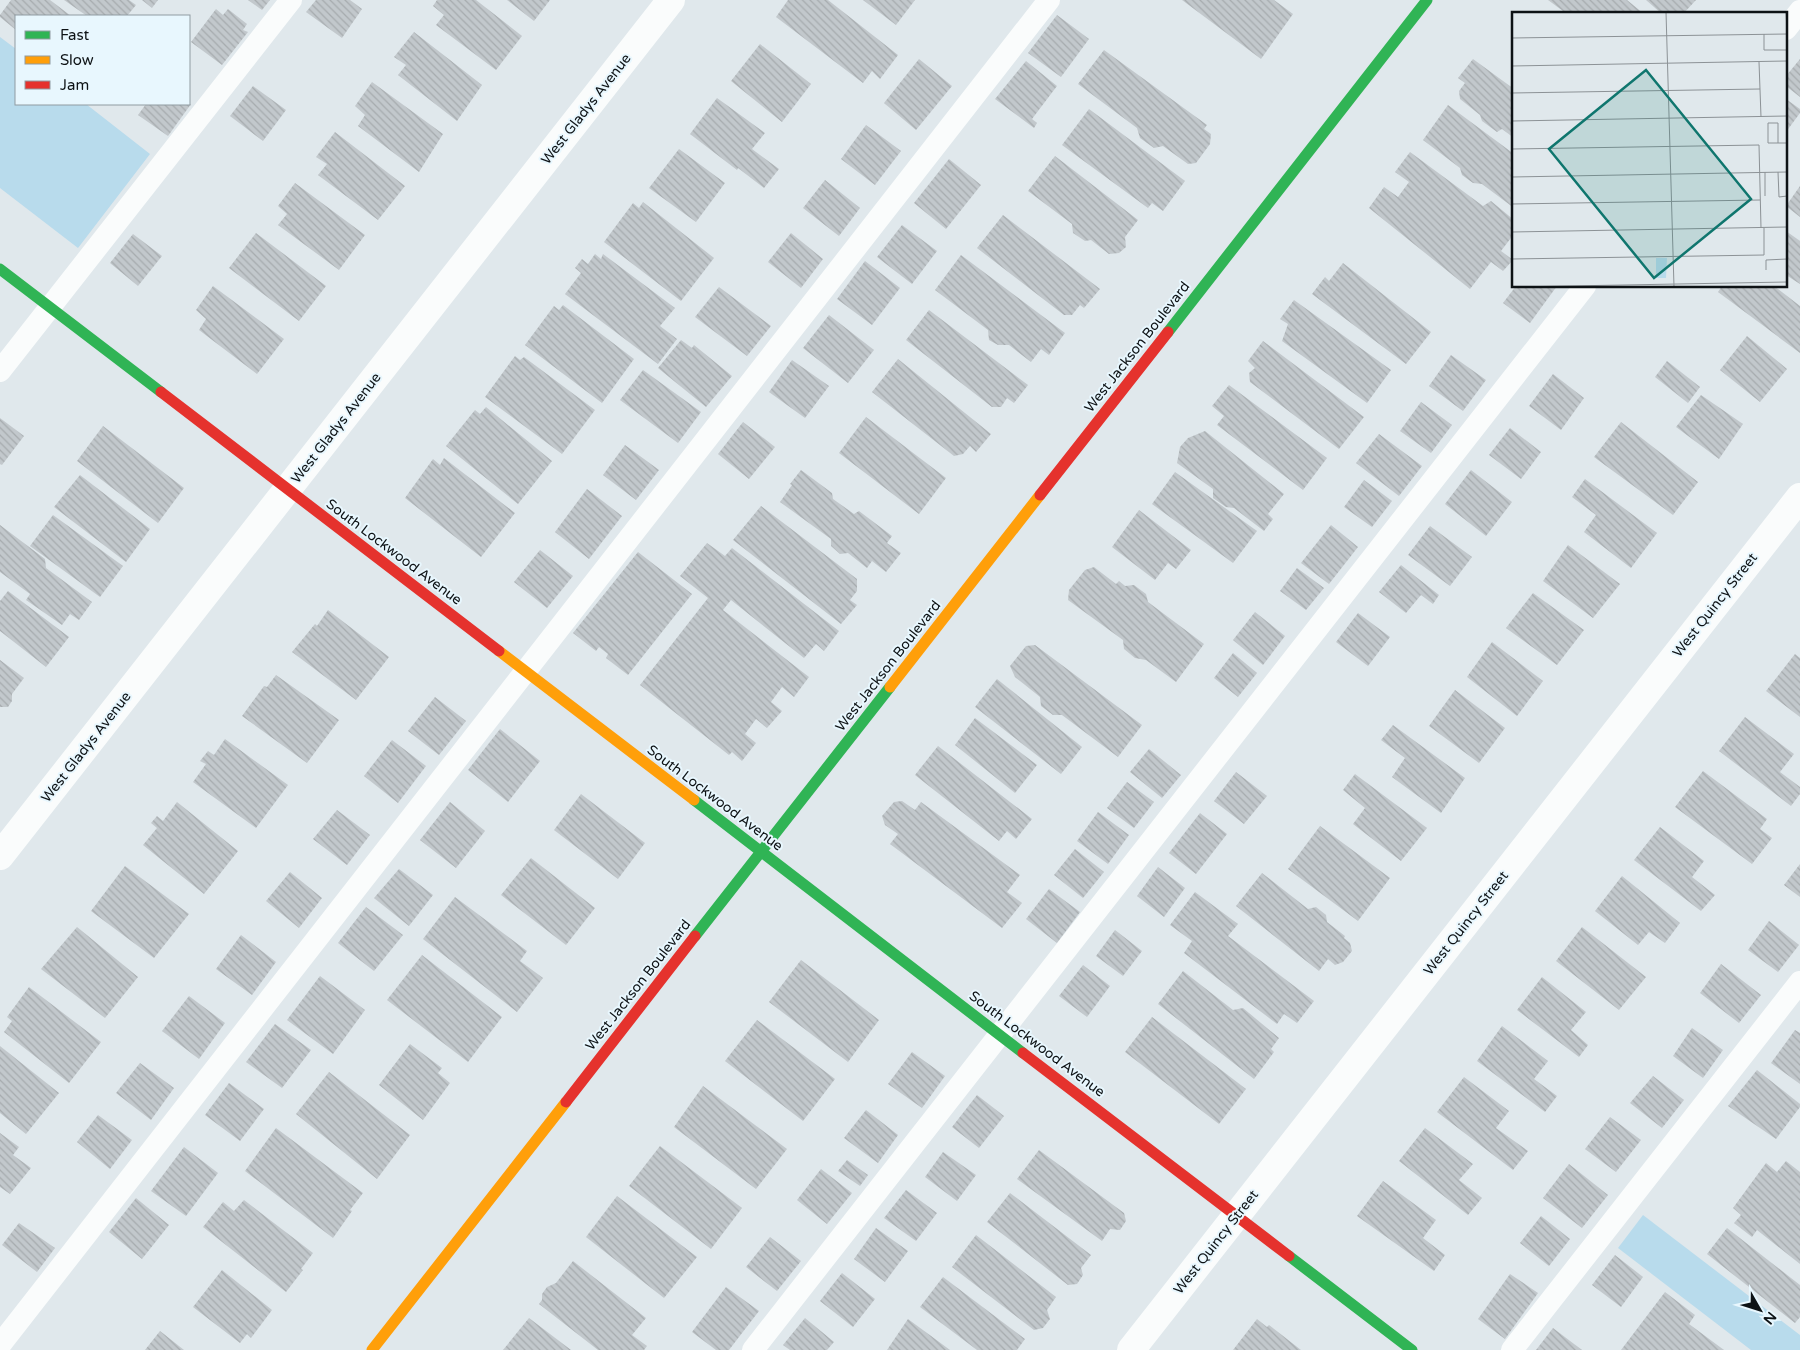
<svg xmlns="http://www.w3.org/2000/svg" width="1800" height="1350" font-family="'Varela Round',sans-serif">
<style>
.grass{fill:#b8dbec}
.building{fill:url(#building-back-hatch)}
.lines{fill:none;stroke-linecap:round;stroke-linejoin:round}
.lane{stroke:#fafcfc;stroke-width:22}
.street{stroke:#fafcfc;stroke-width:28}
.fast{stroke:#30b455;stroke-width:11}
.slow{stroke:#ff9f0a;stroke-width:11}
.jam{stroke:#e5322d;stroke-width:11}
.labels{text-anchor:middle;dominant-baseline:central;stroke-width:4;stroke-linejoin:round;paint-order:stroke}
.street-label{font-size:14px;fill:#0d1215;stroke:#e8f7fe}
.inset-road{fill:none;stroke:#8c9296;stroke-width:1}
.view{fill:#0f766e;fill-opacity:0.15;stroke:#0f766e;stroke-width:2.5}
.inset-edge{fill:none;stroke:#0d1215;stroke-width:2.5}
</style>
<defs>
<pattern id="building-back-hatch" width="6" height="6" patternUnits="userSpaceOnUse" patternTransform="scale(1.25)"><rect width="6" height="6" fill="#c2c8cc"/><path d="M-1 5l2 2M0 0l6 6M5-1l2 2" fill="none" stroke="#a6abae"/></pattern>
</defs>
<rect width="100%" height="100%" fill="#e0e8ec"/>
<!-- grass -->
<g class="grass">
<path d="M0,37l16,12v55h70l64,50 -72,94 -78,-60z"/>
<path d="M1643,1215l157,120v15h-49l-133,-102z"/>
</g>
<!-- building -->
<g class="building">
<path d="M11,0h39l21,16h-55v14l-16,-13v-2z"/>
<path d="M64,0h65l7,5 -9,11h-40z"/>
<path d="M142,0h16l-6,8z"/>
<path d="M248,0h22l-8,10z"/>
<path d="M316,0h34l12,9 -20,29 -36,-26z"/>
<path d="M437,0h39l46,36 -26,34 -60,-45 8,-10 -11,-9z"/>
<path d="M507,0h43l-16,21z"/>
<path d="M788,0h40l70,55 -18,24 -8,-8 -9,12 -87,-66z"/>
<path d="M863,0h52l-19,25z"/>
<path d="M1182,0h92l19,14 -32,45z"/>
<path d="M1548,0h79l17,14h-77z"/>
<path d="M1646,0h50l-13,14h-21z"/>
<path d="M216,9l7,6 5,-6 19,15 -4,6 5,2 -26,33 -31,-23z"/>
<path d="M1057,15l32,24 -28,38 -33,-24z"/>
<path d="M414,32l68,53 -25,36 -59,-46 8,-10 -12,-8z"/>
<path d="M760,44l51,40 -29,38 -51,-41z"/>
<path d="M1104,50l103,75 -3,4 7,5 -1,10 -14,19 -8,1 -25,-18 -9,2 -14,-10 -3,-10 -59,-44z"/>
<path d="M919,59l33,27 -36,44 -32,-27z"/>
<path d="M1473,59l41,30v49l-12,-9 -5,3 -15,-11 -2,-6 -20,-16 -1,-8 6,-8 -7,-5z"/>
<path d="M1800,59v38l-14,-11v-10z"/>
<path d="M1026,61l31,25 -25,33 5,4 -3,5 -39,-29z"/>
<path d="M372,82l71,52 -24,38 -61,-46 7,-11 -10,-9z"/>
<path d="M253,86l33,24 -23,31 -33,-25z"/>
<path d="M717,98l48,35 -13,16 27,20 -15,19 -26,-20 -1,2 -47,-36z"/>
<path d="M1786,99l14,10v4l-14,19z"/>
<path d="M146,104h45l-23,32 -30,-21z"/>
<path d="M1448,105l66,49v54l-32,-24 -9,-1 -11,-8 -2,-7 -37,-28z"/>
<path d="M1089,109l96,72 -22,30 -11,-8 -4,5 -86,-63z"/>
<path d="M866,125l35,26 -26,34 -34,-26z"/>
<path d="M335,132l70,54 -27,34 -60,-45 9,-11 -11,-7z"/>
<path d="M679,149l46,34 -29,39 -47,-34z"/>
<path d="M1410,152l73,54 8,-5 23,19v14l-13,17 12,9 -10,11 -12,-9 -21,27 -101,-81 15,-21 14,10 11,-15 -14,-10z"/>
<path d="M1055,156l83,64 -13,17 1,10 -7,6 -10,1 -18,-14 -6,1 -12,-8 -1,-9 -44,-33z"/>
<path d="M949,159l32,26 -35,44 -32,-26z"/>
<path d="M825,180l35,28 -21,28 -36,-28z"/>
<path d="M295,183l70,52 -26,35 -61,-45 9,-11 -9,-8z"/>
<path d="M1800,186v31l-14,-11z"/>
<path d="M643,202l71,56 -33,43 -77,-59 29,-39 6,5z"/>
<path d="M1003,215l97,74 -16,19 -4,-3 -8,10h-8l-87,-67z"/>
<path d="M902,225l35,26 -25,33 -35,-27z"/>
<path d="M1786,231l14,10v43l-14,-9z"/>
<path d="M256,233l70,53 -27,35 -70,-53z"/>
<path d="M791,233l32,26 -22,29 -33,-26z"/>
<path d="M133,234l29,22 -24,30 -28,-23z"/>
<path d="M595,254l6,5 2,-5 72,54 -15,18 17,13 -19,25 -93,-70 16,-21 -6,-5 7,-9 6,5z"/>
<path d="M961,255l104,78 -16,22 -8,-6 -10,13 -22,-17h-11l-9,-5 -1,-10 -53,-40z"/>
<path d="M865,261l35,27 -28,37 -35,-26z"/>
<path d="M1343,263l88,69 -25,32 -94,-70 13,-17 4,4z"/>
<path d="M213,286l71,53 -27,35 -58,-44 7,-11 -10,-9z"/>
<path d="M1516,286h41l-27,37 -27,-20z"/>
<path d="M1722,286h52l26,20v47l-82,-61z"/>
<path d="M719,287l52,39 -24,30 -52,-39z"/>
<path d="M1294,300l97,70 -24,33 -85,-62 6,-17 -8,-5z"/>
<path d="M563,305l71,54 -32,44 -77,-58 29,-39 5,4z"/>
<path d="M929,310l99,75 -14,18 -7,-5 -6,9h-9l-86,-67z"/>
<path d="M829,315l45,35 -26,33 -45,-35z"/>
<path d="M1747,336l40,33 -27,33 -40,-32z"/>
<path d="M681,340l11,8 2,-3 38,31 -26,31 -48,-39z"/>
<path d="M1263,341l101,76 -25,32 -89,-67 -1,-9 6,-5 -7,-7z"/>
<path d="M1451,355l35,25 -23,31 -34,-25z"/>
<path d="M515,356l5,4 4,-3 71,53 -33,44 -77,-57z"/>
<path d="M898,359l93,75 -15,18 -6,-6 -7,8 -9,2 -82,-64z"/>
<path d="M792,360l37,26 -24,32 -36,-26z"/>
<path d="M1667,361l33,26 -12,16 -33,-26z"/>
<path d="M643,370l58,42 -23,31 -58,-43z"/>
<path d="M1553,374l31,24 -23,32 -32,-24z"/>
<path d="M1229,385l98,73 -24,32 -86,-65 7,-9 -12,-10z"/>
<path d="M1701,395l42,29 -24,35 -43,-32z"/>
<path d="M1421,402l31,23 -21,28 -31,-22z"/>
<path d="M486,407l66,54 -34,43 -72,-58 29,-36 5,4z"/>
<path d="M866,417l80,61 -27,36 -80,-61z"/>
<path d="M0,418l24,18 -22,29 -2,-1z"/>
<path d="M743,422l32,25 -26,32 -31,-25z"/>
<path d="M1621,422l77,60 -25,33 -79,-58z"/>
<path d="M103,426l81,62 -26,35 -81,-62z"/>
<path d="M1510,428l31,24 -20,27 -32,-24z"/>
<path d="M1205,431l79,63 -16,20 5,5 -9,12 -30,-23 -8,-1 -13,-9v-9l-36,-26 3,-16 8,-9z"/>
<path d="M1379,434l43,32 -23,30 -43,-33z"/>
<path d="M625,445l34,25 -23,30 -33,-25z"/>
<path d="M444,458l71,55 -34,44 -76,-59 28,-39 7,6z"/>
<path d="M801,470l31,23 1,6 21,15 5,-3 33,25 -5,7 14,10 -15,19 -14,-11 -5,7 -19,-15 -8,1 -9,-8v-7l-51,-37 12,-17 -2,-1z"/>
<path d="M1471,470l41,32 -26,34 -41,-32z"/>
<path d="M1175,472l82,59 -24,32 -81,-59z"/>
<path d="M80,475l70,54 -24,33 -72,-55z"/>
<path d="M1585,479l72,54 -26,35 -47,-36 12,-17 -24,-18z"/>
<path d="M1364,480l28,21 -20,26 -28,-20z"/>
<path d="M587,489l35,27 -33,43 -34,-27z"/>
<path d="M761,506l96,73v12l-7,9 7,5 -16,19 -108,-84z"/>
<path d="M1139,510l52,40 -15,19 -8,-6 -13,17 -43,-33z"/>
<path d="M53,515l70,51 -23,31 -70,-51z"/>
<path d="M0,525l45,34 1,9 46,34 -13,18 -9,-6 -8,11 -36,-25 4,-6 -30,-22z"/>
<path d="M1331,525l27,22 -29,37 -28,-21z"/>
<path d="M1430,526l42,31 -22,29 -42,-31z"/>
<path d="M707,543l18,13 7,-8 107,83 -15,20 -8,-7 -12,14 -73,-58 -8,10 86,67 -15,20 -12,-10 -11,15 11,9 -15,17 -11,-9 -11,15 11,9 -14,18 -10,-9 -3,3 -89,-70 68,-87 -28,-22z"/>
<path d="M1568,545l52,39 -27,34 -50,-37z"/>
<path d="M540,550l33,26 -26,32 -33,-26z"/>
<path d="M638,552l54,42 -64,81 -22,-17 2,-4 -9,-7 -3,4 -23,-18z"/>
<path d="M1401,565l38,30 -6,9 -12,-9 -15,18 -27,-21z"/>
<path d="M1094,567l22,17 3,-3 6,5 9,-1 12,9 2,8 56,42 -28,38 -30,-22 -11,-2 -11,-9 -1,-9 -55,-40 1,-10 16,-20z"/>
<path d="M1297,568l27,20 -18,22 -26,-19z"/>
<path d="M8,591l61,46 -23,30 -46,-36v-30z"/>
<path d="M1533,593l51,37 -27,35 -51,-37z"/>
<path d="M328,610l61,47 -33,43 -64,-48 23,-28 2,2z"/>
<path d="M1255,612l30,24 -22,29 -30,-25z"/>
<path d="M1358,613l32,24 -22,29 -32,-24z"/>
<path d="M1492,642l51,39 -26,35 -50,-39z"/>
<path d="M1035,645l107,80 -24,32 -56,-42h-9l-12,-9 -1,-9 -25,-20 -5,-11 16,-20z"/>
<path d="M1233,653l24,20 -19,24 -24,-19z"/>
<path d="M1795,654l5,4v59l-34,-26z"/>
<path d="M0,660l24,18 -12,16v7l-4,6h-8z"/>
<path d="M276,675l63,45 -32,43 -65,-47 22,-30 3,1z"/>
<path d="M997,679l85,68 -21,27 -86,-67z"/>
<path d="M1455,690l50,38 -26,35 -50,-37z"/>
<path d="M435,697l31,24 -27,34 -31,-24z"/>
<path d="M1745,717l49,37 -14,18 20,15v7l-9,12 -72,-55z"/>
<path d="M975,718l62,47 -22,28 -60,-48z"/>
<path d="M1393,725l72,53 -24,35 -49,-36 13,-19 -24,-18z"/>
<path d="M500,729l40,32 -32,41 -40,-32z"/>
<path d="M225,739l63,46 -32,43 -63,-46 13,-18 -6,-3 8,-10 6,4z"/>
<path d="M392,740l34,26 -28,37 -34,-27z"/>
<path d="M938,746l94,73 -16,20 -9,-8 -8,10 -84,-66z"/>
<path d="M1149,749l32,26 -19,23 -32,-26z"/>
<path d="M1703,771l64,48 -7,10 12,9 -20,26 -77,-57z"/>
<path d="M1236,772l31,24 -23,28 -30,-23z"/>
<path d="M1355,774l72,54 -26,33 -48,-37 12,-16 -22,-18z"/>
<path d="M1127,782l27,20 -20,26 -27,-20z"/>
<path d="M581,794l64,49 -27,36 -64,-49z"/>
<path d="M902,801l13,9 6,-8 99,73 -13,17 15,11 -20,25 -112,-84 8,-10 -13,-9 -3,-9 12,-14z"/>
<path d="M177,802l61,49 -34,43 -61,-49 14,-17 -6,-5 6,-7 6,5z"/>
<path d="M450,802l35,29 -29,37 -36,-28z"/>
<path d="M337,810l33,25 -23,30 -34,-26z"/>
<path d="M1098,812l31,23 -21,29 -31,-23z"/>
<path d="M1200,813l27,21 -31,40 -27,-21z"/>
<path d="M1320,826l70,52 -32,43 -70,-52z"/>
<path d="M1660,827l44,34 -12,16 23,18 -14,16 -67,-51z"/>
<path d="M1075,849l29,23 -21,26 -29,-23z"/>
<path d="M531,858l64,50 -29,37 -65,-50z"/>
<path d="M1800,864v33l-16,-12z"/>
<path d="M125,866l64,48 -35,44 -63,-47z"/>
<path d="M1158,867l27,21 -21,29 -27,-21z"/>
<path d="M399,869l34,26 -24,31 -35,-28z"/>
<path d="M290,872l32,26 -23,30 -33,-27z"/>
<path d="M1262,873l46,36 8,-2 10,8 1,7 18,14 -1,2 6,5 2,8 -9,11 -8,3 -7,-6 -9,12 -83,-65z"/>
<path d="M1622,876l58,47 -15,20 -16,-11 -11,13 -43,-34z"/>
<path d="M1049,889l31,23 -23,31 -31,-24z"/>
<path d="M1195,892l43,32 -10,12 86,65 -17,22 -13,-9 -7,10 -93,-71 8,-12 -22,-16z"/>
<path d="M455,897l72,54 -7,10 23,17 -26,34 -94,-73z"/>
<path d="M366,907l37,28 -29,36 -36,-28z"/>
<path d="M1769,921l30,24 -21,27 -30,-22z"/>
<path d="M77,927l61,50 -33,41 -64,-49z"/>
<path d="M1582,927l64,50 -27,33 -63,-49z"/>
<path d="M1115,930l27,21 -19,25 -27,-20z"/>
<path d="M241,935l35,27 -24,33 -36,-26z"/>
<path d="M422,955l80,62 -34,45 -81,-62z"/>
<path d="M801,960l78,60 -31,42 -79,-60z"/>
<path d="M1721,964l40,31 -22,28 -39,-30z"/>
<path d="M1083,965l27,21 -23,31 -28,-21z"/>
<path d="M1183,971l50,39 10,-2 36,30 -8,11 3,3 -20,27 -96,-75z"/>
<path d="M320,976l45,34 -32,44 -46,-34z"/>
<path d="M1542,977l44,35 -15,18 17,15 -9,12 -62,-47z"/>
<path d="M29,987l72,55 -32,41 -65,-51 8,-11 -5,-4z"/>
<path d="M189,996l36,27 -26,36 -37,-28z"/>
<path d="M1152,1017l94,72 -27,35 -94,-72z"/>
<path d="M757,1020l78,59 -32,42 -78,-60z"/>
<path d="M275,1024l36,26 -29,38 -36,-26z"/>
<path d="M1502,1026l46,35 -14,18 23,17 -12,16 -68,-51z"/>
<path d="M1692,1028l31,22 -20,28 -30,-22z"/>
<path d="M1795,1030l5,3v51l-29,-21z"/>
<path d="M410,1044l32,24 -4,5 12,10 -27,37 -44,-35z"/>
<path d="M0,1046l59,47 -33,41 -26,-21z"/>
<path d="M912,1052l33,24 -23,32 -34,-24z"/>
<path d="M140,1063l34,25 -23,32 -35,-27z"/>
<path d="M1757,1070l43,34v3l-24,32 -48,-33z"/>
<path d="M329,1072l81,63 -33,44 -81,-65z"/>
<path d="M1653,1076l31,24 -22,28 -32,-25z"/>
<path d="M1464,1077l45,34 -13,17 32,23 -15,19 -76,-58z"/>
<path d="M229,1083l35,26 -24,32 -35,-26z"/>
<path d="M703,1086l84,63 -31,40 -82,-62z"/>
<path d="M977,1095l27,21 -25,32 -27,-21z"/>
<path d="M866,1110l32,25 -20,28 -34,-25z"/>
<path d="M98,1115l34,25 -22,29 -33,-27z"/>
<path d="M1610,1117l31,23 -25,32 -31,-23z"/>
<path d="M276,1128l87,65 -13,17 2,1 -19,27 -88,-67z"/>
<path d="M1425,1128l48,36 -14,16 23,18 -14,17 -69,-54z"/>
<path d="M0,1133l19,14 -6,8 18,13 -21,26 -10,-7z"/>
<path d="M660,1146l82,62 -31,41 -82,-63z"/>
<path d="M184,1147l34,26 -32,43 -35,-25z"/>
<path d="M1039,1150l85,63 2,8 -6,9 -10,-1 -8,12 -85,-62z"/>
<path d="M943,1152l33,23 -19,26 -32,-24z"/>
<path d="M847,1160l21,15 -8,11 -22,-15z"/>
<path d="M1786,1161l14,11v92l-43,-34 -5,7 -18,-14 7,-8 -8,-7 33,-45 11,9z"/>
<path d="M1569,1164l39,31 -26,33 -39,-30z"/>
<path d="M821,1169l31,24 -25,31 -30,-24z"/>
<path d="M1383,1181l53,39 -13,18 22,17 -11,16 -77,-55z"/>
<path d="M906,1190l31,23 -21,28 -32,-23z"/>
<path d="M1010,1193l81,62 -10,13 2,7 -6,9 -9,1 -81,-63z"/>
<path d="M617,1196l80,61 -33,41 -78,-61z"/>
<path d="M136,1198l33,27 -27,34 -33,-27z"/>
<path d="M244,1200l69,53 -12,16 2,1 -17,22 -83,-65 20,-25 11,9z"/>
<path d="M1541,1216l29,23 -21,27 -29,-23z"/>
<path d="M19,1223l36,25 -18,24 -35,-27z"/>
<path d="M876,1228l32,23 -23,31 -31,-23z"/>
<path d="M1727,1228l73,57v32l-5,6 -88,-69z"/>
<path d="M976,1235l80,62 -9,13 3,9 -7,9 -9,2 -82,-63z"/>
<path d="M770,1237l31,24 -24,30 -31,-24z"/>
<path d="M1615,1255l28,22 -22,30 -29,-22z"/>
<path d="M573,1261l73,57 -14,17 15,11 -3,4h-46l-59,-46 3,-4v-6l5,-7 9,-4z"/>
<path d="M222,1270l50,40 -21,28 -4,-4 -7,9 -47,-36z"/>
<path d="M842,1273l33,26 -22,28 -33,-26z"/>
<path d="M1510,1274l28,19 -33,46 -27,-20z"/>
<path d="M943,1277l82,62 -8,11h-40l-57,-43z"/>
<path d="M726,1287l33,24 -30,39h-13l-24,-18z"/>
<path d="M1665,1292l30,23 -6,9 35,26h-103z"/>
<path d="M529,1318l42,32h-68z"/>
<path d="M805,1318l29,24 -7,8h-37l-7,-5z"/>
<path d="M908,1319l42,31h-63z"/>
<path d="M1257,1319l10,8 2,-2 32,25h-68z"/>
<path d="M1553,1328l29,22h-46z"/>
<path d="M160,1331l24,19h-39z"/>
</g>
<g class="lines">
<!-- lane -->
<g class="lane">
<path d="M1786,29l14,-18"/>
<path d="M0,371l291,-371"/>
<path d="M0,1345l1049,-1345"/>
<path d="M753,1350l832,-1064"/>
<path d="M1512,1350l288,-368"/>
</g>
<!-- street -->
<g class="street">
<path d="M0,856l671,-856"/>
<path d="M1131,1350l669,-853"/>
</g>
<!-- fast -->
<g class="fast">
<path d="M0,269l161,123"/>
<path d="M1168,332l259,-332"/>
<path d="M694,800l329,253"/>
<path d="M695,936l195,-249"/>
<path d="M1289,1256l123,94"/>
</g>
<!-- slow -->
<g class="slow">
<path d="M499,651l195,149"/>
<path d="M890,687l150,-192"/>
<path d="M372,1350l194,-248"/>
</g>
<!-- jam -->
<g class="jam">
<path d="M161,392l338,259"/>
<path d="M1040,495l128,-163"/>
<path d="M1023,1053l266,203"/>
<path d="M566,1102l129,-166"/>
</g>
</g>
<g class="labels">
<!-- street labels -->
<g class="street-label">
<text transform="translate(586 109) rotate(-52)">West Gladys Avenue</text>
<text transform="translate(1137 347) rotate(-52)">West Jackson Boulevard</text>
<text transform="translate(336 428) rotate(-52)">West Gladys Avenue</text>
<text transform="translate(394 552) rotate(37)">South Lockwood Avenue</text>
<text transform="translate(1715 605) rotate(-52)">West Quincy Street</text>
<text transform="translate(888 666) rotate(-52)">West Jackson Boulevard</text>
<text transform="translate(86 747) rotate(-52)">West Gladys Avenue</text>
<text transform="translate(715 798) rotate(37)">South Lockwood Avenue</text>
<text transform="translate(1466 923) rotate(-52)">West Quincy Street</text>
<text transform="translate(638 985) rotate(-52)">West Jackson Boulevard</text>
<text transform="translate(1037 1044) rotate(37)">South Lockwood Avenue</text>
<text transform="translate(1216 1242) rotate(-52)">West Quincy Street</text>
</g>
</g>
<!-- overview -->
<g transform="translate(1512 12)">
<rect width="275" height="275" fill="#e0e8ec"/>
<path d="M144,246h11l-1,20h-10z" fill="#b8dbec"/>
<path class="inset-road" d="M154,0l8,275M274,0l1,18M252,22v16h23M0,26l275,-4M247,50l2,55M0,54l275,-5M0,81l248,-4M0,109l275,-5M266,131v-20h-10v20h19M0,137l247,-4 2,83M253,160v24M266,160l1,25 8,-1M0,165l275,-5M0,192l248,-4M0,220l275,-5M0,247l252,-4v-27M254,258v-10l21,-1M1,275l274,-5"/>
<path class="view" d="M134,58l105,129 -97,79 -105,-129z"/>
<rect width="275" height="275" class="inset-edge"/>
</g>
<!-- legend -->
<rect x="15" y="15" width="175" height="90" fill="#e8f7fe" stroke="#909ba1"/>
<rect x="25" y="31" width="25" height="8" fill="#30b455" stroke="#909ba1"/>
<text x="60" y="40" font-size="15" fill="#0d1215">Fast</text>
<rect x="25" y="56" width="25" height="8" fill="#ff9f0a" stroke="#909ba1"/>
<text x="60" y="65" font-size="15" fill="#0d1215">Slow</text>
<rect x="25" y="81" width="25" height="8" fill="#e5322d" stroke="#909ba1"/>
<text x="60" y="90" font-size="15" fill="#0d1215">Jam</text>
<!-- north arrow -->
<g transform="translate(1760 1310) rotate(129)" stroke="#e8f7fe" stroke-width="4" paint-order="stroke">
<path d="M0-4L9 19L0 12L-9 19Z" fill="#0d1215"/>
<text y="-8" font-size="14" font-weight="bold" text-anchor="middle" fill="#0d1215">N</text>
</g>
</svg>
